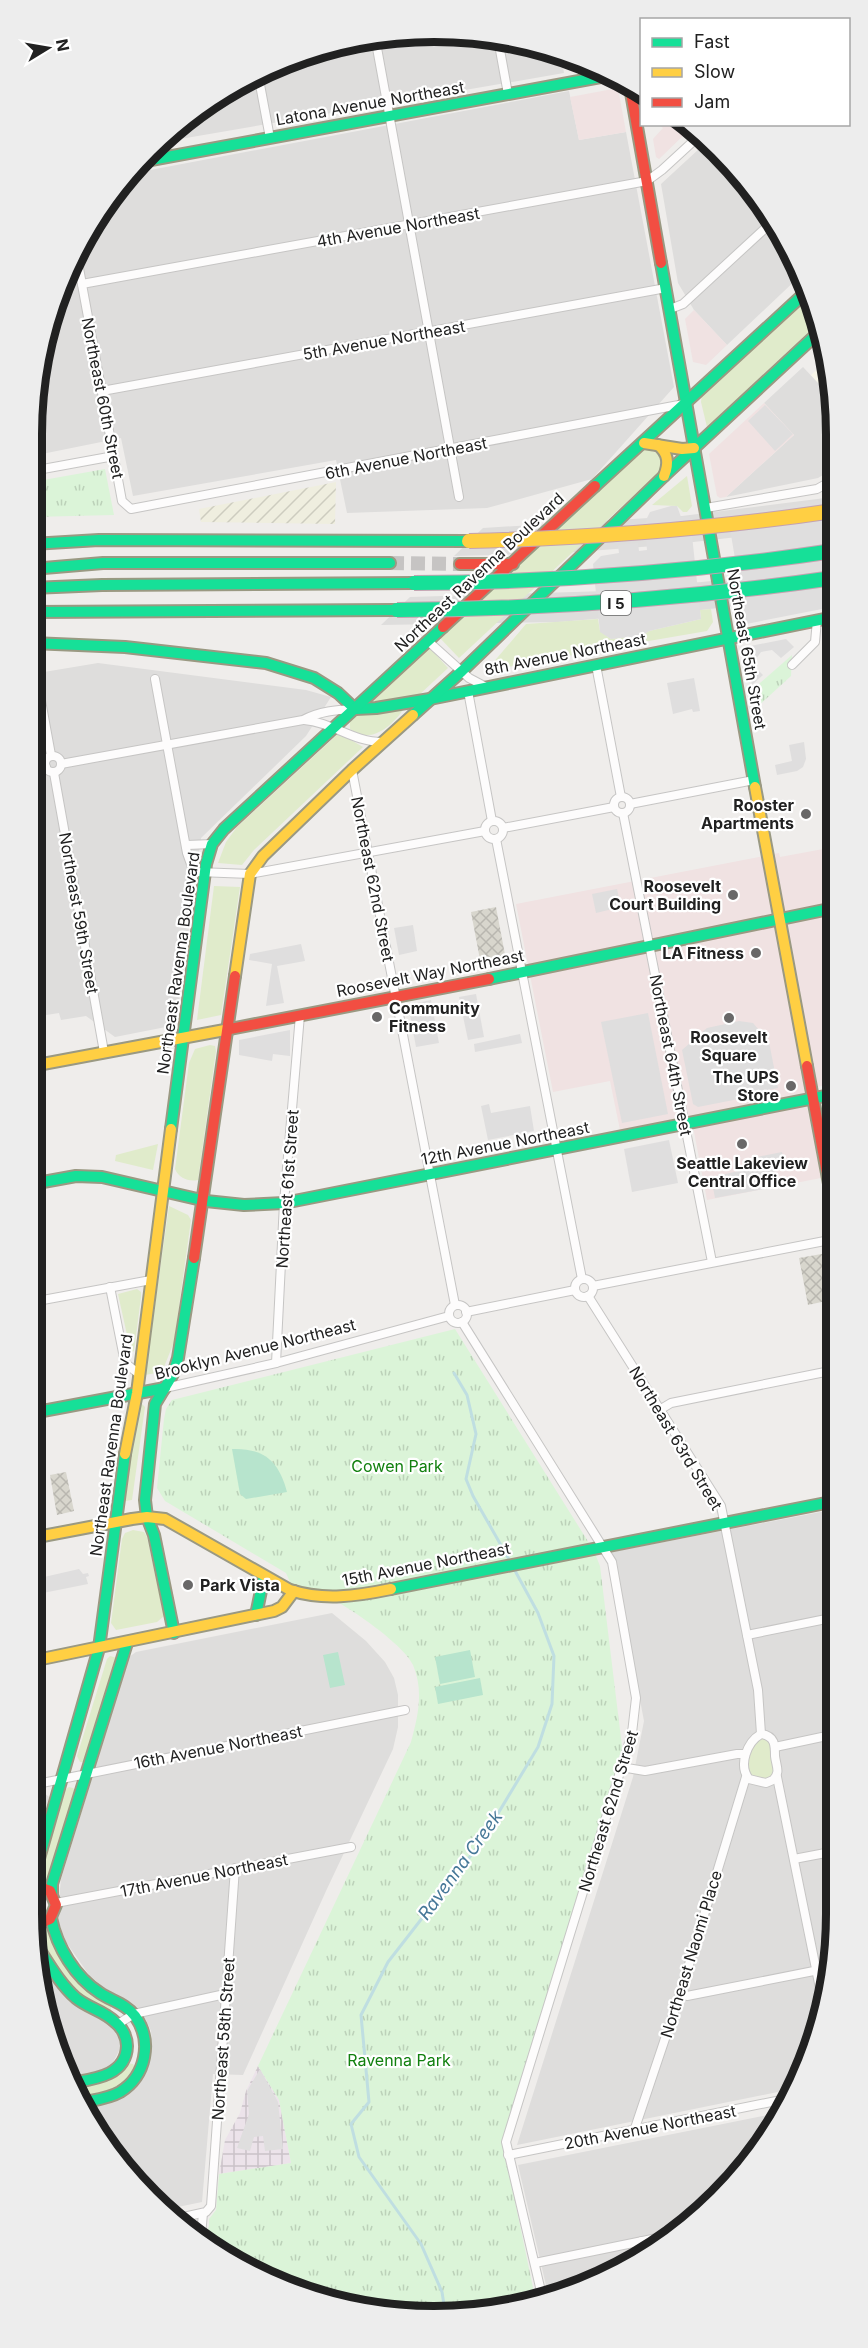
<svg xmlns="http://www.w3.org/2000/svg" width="868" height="2348" font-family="Inter,sans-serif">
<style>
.residential{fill:#dedddc}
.commercial{fill:#f0e2e2}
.industrial{fill:url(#industrial-grid)}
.education{fill:#f7f5e8}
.construction{fill:url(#construction-cross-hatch)}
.farmland{fill:url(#farmland-furrows)}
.grass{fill:#e0ebcb}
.park{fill:url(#park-tufts)}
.pitch{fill:#b7e4cd}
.parking{fill:#dfdede}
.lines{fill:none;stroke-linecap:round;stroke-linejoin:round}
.stream{stroke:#bfdee1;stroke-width:3}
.highway-tunnel{stroke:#c6c4c3;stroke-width:14;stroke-dasharray:14 7;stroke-linecap:butt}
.street-casing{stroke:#c6c5c4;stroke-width:10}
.fast-casing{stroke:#9a9982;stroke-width:14}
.slow-casing{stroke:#9a9982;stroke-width:14}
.jam-casing{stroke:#9a9982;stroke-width:14}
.street{stroke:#fdfcfc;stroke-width:8}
.fast{stroke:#16e098;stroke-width:10}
.slow{stroke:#ffcf43;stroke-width:10}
.jam{stroke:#f24e42;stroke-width:10}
.fast-bridge-casing{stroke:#c4a2b0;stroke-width:16;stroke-linecap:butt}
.slow-bridge-casing{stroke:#c4a2b0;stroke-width:16;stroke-linecap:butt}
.fast-bridge{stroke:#16e098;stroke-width:14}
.slow-bridge{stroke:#ffcf43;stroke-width:14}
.poi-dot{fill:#696868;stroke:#fff;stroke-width:2}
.labels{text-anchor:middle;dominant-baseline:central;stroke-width:4.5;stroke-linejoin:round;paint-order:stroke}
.shield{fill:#fff;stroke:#646464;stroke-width:1.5}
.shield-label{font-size:15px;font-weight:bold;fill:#212121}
.street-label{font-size:16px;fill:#212121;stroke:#fff}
.poi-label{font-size:16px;font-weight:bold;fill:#212121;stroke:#fff;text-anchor:end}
.park-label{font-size:16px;fill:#12800f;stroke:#fff}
.water-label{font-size:18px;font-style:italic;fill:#467898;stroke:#fff}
.rim{fill:none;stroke:#212121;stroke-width:8}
</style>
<defs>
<pattern id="industrial-grid" width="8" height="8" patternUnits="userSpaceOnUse" patternTransform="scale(1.5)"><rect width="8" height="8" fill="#ece3ea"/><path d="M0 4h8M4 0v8" fill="none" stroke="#cac2c8"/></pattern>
<pattern id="construction-cross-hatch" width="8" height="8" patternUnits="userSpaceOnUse" patternTransform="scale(1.5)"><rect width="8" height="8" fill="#d8d6cd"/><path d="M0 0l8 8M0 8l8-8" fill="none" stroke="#b9b7b0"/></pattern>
<pattern id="farmland-furrows" width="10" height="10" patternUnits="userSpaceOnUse" patternTransform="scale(1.5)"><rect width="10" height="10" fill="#efeedf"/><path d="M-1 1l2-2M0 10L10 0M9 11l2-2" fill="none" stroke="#cdccbf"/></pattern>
<pattern id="park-tufts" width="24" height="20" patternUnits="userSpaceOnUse" patternTransform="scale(1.5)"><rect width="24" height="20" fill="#dbf4d8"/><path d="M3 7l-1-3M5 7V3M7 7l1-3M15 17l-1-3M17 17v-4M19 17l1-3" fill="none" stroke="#bcd1b9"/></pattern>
</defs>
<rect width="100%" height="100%" fill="#efedeb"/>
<!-- residential -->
<g class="residential">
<path d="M461,32l78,13 22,10 3,18 -407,70 12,-12 64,-46 72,-32 77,-18z"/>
<path d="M569,91l10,49 47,-8 48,255 -82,92 -105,29 -140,5 -11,-53 -203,36 -12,-58 -89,18v-22l13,-105 28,-73 42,-67 14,-15z"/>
<path d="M683,125h3l51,44 58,87 6,19 -74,70 -33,-35 -16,-27 -17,-99 39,-36z"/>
<path d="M803,367l30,32v70l-15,9 -92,19 68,-62 -30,-32z"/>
<path d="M833,497l-24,32 -142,16 -104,8 -109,3 29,-28 199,-12z"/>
<path d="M820,567l-52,35 -67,8 -142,12 -178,3 29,-28 197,-6 105,-10z"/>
<path d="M98,663l208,27 25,7 -25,39 -105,102 -25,187 -61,12 -29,-21 -25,4 -2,-7 -19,3 1,7 -9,2v-351z"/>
<path d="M836,1509v405l-13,105 -26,69 -280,57 116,-368 11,-56 -32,-169z"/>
<path d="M332,1613l34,28 19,21 9,16 4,17v32l-5,22 -67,142 -83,184 -30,-1 -11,128 -34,7 -37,-30 -49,-72 21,-2 31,-16 16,-28 2,-13 -1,-17 -5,-11 -16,-17 -27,-16 -14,-12 -23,-33 -9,-24 4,-39 68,-222 7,-5z"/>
<path d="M43,1792l6,5 -17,57v-59z"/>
<path d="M39,1962l33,40 9,8 30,15 6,8 3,7v9l-9,17 -10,4 -33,7 -15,-33z"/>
<path d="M783,2112l-29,47 -97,90 -69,37 -39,12 -31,-133z"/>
</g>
<!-- commercial -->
<g class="commercial">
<path d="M618,88l8,44 -47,8 -9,-43z"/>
<path d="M660,125h22l6,6 -29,28 -3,-2 -3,-18 10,-11z"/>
<path d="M694,310l33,35 -21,20 -13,-3 -8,-43z"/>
<path d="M764,403l30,32 -68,62 -6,1 -3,-2 -8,-42z"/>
<path d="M834,847l1,235 -31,9 17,87 -114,22 -16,-84 -71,14 -10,-49 -57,11 -37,-188 263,-51 1,4z"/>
</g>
<!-- industrial -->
<path class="industrial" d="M258,2066l21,34 12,63 -72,11 6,-34 15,-27 6,-22z"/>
<!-- education -->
<path class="education" d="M827,360l6,21v18l-22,-24z"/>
<!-- construction -->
<g class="construction">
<path d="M496,907l10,53 -25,5 -10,-53z"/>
<path d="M827,1253l8,46 -27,6 -9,-47z"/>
<path d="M66,1472l8,39 -17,4 -7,-40z"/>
</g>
<!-- farmland -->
<path class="farmland" d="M336,482l-1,42 -134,-2 -2,-13z"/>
<!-- grass -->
<g class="grass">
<path d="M807,295l9,30 -109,102 -6,-25 1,-10z"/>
<path d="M644,448l15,6 4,14 -3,3 -201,187 -20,-21z"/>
<path d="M687,476l5,30 -5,6h-4l-6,-6 -25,-1z"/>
<path d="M711,609l2,13 -6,9 -64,11 -1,-6 7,-5 52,-12 -1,-9z"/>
<path d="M598,619l2,12 11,8 19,-3 2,8 -146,27 40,-47z"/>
<path d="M429,647l19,21 -29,27 -41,9 -6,-2z"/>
<path d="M403,710c-12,17 -33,35 -53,19v-7l10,-10 13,3z"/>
<path d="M339,733l24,14 -109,103 -12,15 -24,-2 8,-21 11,-15z"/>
<path d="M214,886l26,1 -19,128 -24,5z"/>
<path d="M210,1045l5,1 1,5 -18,129c-10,2 -19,-2 -23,-11l14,-106 6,-14z"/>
<path d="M158,1144l-5,26 -38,-9 1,-6z"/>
<path d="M169,1206l19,9 3,5 -17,122 -12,30 -17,3z"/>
<path d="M137,1289l4,3v5l-7,54 -3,2 -13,-59z"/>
<path d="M142,1404l3,3 -13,93 -7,1 13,-95z"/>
<path d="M133,1530l11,2 3,5 17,79 -7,6 -41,8 -5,-7 11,-84 3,-6z"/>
<path d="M110,1656l7,2 -32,104h-5l-3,-6 30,-97z"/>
<path d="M765,1738l6,4 3,32 -8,5 -15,-4c-7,-12 -1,-34 14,-37z"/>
<path d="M69,1787l4,1 3,3 -28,93 -11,-4 28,-90z"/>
<path d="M46,1922l3,11 62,71v7c-35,-6 -59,-48 -76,-76l-1,-6z"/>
<path d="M127,2063l6,1 2,4c-12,23 -34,26 -57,31l-5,-12z"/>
</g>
<!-- park -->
<g class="park">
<path d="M105,469l9,46 -82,2v-35z"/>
<path d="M792,655l-1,21 -35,32 -3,-19z"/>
<path d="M455,1329l139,222 6,15 25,205 -122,373 33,158 -23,7 -132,4 -76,-18 -72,-32 -29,-24 5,-13v-7l7,-9 3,-36 72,-11 -12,-63 -21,-34 153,-324c7,-26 13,-51 2,-77 -8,-19 -63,-58 -82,-66 -11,-5 -25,-6 -37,-8l-8,-18 -121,-72 -8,-13 7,-69 2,-10 6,-9z"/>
</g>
<!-- pitch -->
<g class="pitch">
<path d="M232,1449c33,-1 47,13 55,43l-41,7 -6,-5z"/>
<path d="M470,1650l5,27 -35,7 -5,-27z"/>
<path d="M338,1652l7,33 -15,3 -7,-33z"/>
<path d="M480,1678l3,17 -45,9 -3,-17z"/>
</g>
<!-- parking -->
<g class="parking">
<path d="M765,405l28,29 -18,17 -27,-30z"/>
<path d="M833,492l1,111 -12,6 -76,15 -18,-107 98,-18v-3z"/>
<path d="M671,506h6l4,11h9l11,102 -52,12 -7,5 -31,3 -11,-7 -7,-68 8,-8 18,-3 -1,-8 20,-2 1,8 8,-1 -2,-24 2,-8 3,-6z"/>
<path d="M786,639l8,8 -13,11 -9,-8 -11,2 -5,7v9l7,7 -11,10 -7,-38z"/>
<path d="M694,678l6,33 -7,1 -1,-3 -19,5 -6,-31z"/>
<path d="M804,742l2,17 -3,8 -6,4 -20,4 -2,-10 17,-4 -3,-16z"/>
<path d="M617,889l4,18 -25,6 -4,-19z"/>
<path d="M413,925l4,26 -18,4 -5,-27z"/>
<path d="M301,944l4,17 -28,5 7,37 -18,3 6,-42 -23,-4 1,-6z"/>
<path d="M476,994l8,43 -16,3 -9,-43z"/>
<path d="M431,1000l8,43 -23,4 -8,-42z"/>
<path d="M648,1013l20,101 -46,9 -21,-101z"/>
<path d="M739,1021l14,2 16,19 9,46 -10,2 1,3 -71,14 -5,-3 -11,-54 25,-22z"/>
<path d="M290,1030v26l-17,-2 -1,7 -33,-6v-15z"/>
<path d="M520,1034l2,9 -47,9 -1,-8z"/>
<path d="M489,1104l2,9 39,-7 4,25 -46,9 -7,-34z"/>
<path d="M669,1140l9,43 -46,9 -8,-43z"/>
<path d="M782,1152l3,14 -8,1 1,4 -11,2 3,15 -55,10 -4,-21 47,-10 -1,-10z"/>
<path d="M79,1569l4,5 5,-1 1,3 -3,1 2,7 -50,10 -2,-10 9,-2 -1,-5z"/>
<path d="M260,2069l18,33 5,47 -18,2 -2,-15 -9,1 -4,14 -13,-3 12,-34 -2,-23z"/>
</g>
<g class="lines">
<!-- stream -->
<g class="stream">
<path d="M454,1373l13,22 9,39 -10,45 7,17 37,65"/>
<path d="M445,2311l-3,-19 -21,-48 -62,-87 -8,-33 18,-22 -8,-87 27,-53 91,-117 59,-98 14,-43 2,-48 -16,-43 -25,-46"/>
</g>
<!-- highway-tunnel -->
<path class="highway-tunnel" d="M390,563l70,1"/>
<!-- street casing -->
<g class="street-casing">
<g id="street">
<path d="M375,37l84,460"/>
<path d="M498,39l10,55"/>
<path d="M258,74l12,64"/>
<path d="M76,252l46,249 9,8 553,-105"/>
<path d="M82,284l565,-103 15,-11 37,-34"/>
<path d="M670,309l13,-5 89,-82"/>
<path d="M102,391l564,-103"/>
<path d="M32,471l82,-15"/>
<path d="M706,508l111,-19 16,-9"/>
<path d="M429,642l40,36 17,9"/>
<path d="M596,665l25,132"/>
<path d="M792,665l23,-23 2,-22"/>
<path d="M35,668l16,87"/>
<path d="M155,679l32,174 5,14 6,5 52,2 235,-43"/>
<path d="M468,691l24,130"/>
<path d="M304,720c28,2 49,22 78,22"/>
<circle cx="53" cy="764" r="8"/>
<path d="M61,764l242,-44c17,-9 33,-10 52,-11"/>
<path d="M32,770l14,-3"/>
<path d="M352,770l103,535"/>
<path d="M54,773l50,279"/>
<circle cx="622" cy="805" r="8"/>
<path d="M630,804l124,-24"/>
<path d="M623,813l89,449"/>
<circle cx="494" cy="830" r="9"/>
<path d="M503,828l111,-21"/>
<path d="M496,839l86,440"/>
<path d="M187,845l25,-1"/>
<circle cx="584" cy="1288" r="9"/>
<path d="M593,1286l242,-47"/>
<path d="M110,1287l15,76 14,11"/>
<path d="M588,1296l133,210 37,184 3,44"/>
<path d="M32,1302l119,-22"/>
<circle cx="458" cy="1314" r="9"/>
<path d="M466,1312l109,-22"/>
<path d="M462,1322l150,240 24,136 -4,35 -126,409 37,158"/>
<path d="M276,1363l8,-160 16,-188"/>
<path d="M165,1388l111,-25 173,-47"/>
<path d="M661,1409l10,-6 164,-33"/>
<path d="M747,1635l89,-18"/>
<path d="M761,1734c14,2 14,11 14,22 1,10 6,16 -2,24l-7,3 -17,-4c-11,-14 -2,-37 12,-45z"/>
<path d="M775,1747l61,-13"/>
<path d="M621,1767l24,4 92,-17h8"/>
<path d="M777,1777l47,231"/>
<path d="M32,1785l373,-75"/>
<path d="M794,1859l42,-8"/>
<path d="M56,1903l295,-56"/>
<path d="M680,1994l7,2 142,-28"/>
<path d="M118,2024l16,-10 91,-20"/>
<path d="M634,2131l46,-137 66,-217"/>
<path d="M508,2155l283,-57"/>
<path d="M179,2218l27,-6 5,-6 24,-338"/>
<path d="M201,2236l2,-23"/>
<path d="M642,2241l3,14"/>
<path d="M535,2263l137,-28"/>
</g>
</g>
<!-- fast casing -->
<g class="fast-casing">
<g id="fast">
<path d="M140,162l466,-86"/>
<path d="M661,263l94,524"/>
<path d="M595,486l211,-194"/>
<path d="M32,544l67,-4 370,1"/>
<path d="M32,569l71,-6h287"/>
<path d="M32,588l70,-3 312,-2"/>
<path d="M32,612l365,-2"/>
<path d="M32,643l93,4 141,16 48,15 24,15 17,16"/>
<path d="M355,709l21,-1 54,-9 404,-82"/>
<path d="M413,715l49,-44 202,-195 154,-143"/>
<path d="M489,979l345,-71"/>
<path d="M171,1129l35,-265 6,-20 12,-15 219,-202"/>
<path d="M32,1184l44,-8 26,1 104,24 38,4 40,-2 551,-109"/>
<path d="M32,1413l133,-25"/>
<path d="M391,1589l445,-88"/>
<path d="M256,1615l8,-39"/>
<path d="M174,1633l-20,-98 -7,-18 -2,-17 10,-96 18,-30 5,-16 16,-100"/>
<path d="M32,1883l67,-235 26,-194"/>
<path d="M52,1893v-9l75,-241"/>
<path d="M51,1918c6,29 24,59 49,75 12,8 26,11 35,23 18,25 11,60 -15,76 -12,7 -27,8 -40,11"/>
<path d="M37,1946c12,18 23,38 39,52 12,10 28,13 39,24 7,5 12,15 12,24 -1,30 -33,33 -56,37"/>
</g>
</g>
<!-- slow casing -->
<g class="slow-casing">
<g id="slow">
<path d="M644,443l38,6 12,-1"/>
<path d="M658,445c11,9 11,19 6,31"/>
<path d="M755,787l52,279"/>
<path d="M235,976l15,-102 13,-18 89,-86 61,-55"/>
<path d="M32,1066l198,-37"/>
<path d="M125,1454l12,-61 34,-264"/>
<path d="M32,1538l100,-19 15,-2 18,2 125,71c34,11 67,6 101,-1"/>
<path d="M32,1661l242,-50 8,-4 12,-16"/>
</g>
</g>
<!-- jam casing -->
<g class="jam-casing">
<g id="jam">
<path d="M630,87l31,176"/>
<path d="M460,564h53"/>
<path d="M443,627l152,-141"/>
<path d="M230,1029l259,-50"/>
<path d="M807,1066l28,150"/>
<path d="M194,1258l41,-282"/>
<path d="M32,1889l10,-1 8,3 6,14 -6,14 -7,3h-10"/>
</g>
</g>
<!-- street -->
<use href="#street" class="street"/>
<!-- fast -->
<use href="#fast" class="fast"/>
<!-- slow -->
<use href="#slow" class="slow"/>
<!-- jam -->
<use href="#jam" class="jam"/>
<!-- fast-bridge casing -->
<g class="fast-bridge-casing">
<g id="fast-bridge">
<path d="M414,583c141,-1 280,-11 419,-32"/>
<path d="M397,610c146,-1 291,-11 436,-32"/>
</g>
</g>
<!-- slow-bridge casing -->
<g class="slow-bridge-casing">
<path id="slow-bridge" d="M469,541c122,-3 243,-12 364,-30"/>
</g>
<!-- fast-bridge -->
<use href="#fast-bridge" class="fast-bridge"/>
<!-- slow-bridge -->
<use href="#slow-bridge" class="slow-bridge"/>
</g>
<!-- markers -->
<g class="poi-dot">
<circle cx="806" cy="814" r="6"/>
<circle cx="733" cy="895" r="6"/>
<circle cx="756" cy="953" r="6"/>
<circle cx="377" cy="1017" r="6"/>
<circle cx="729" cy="1018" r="6"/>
<circle cx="791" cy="1086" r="6"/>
<circle cx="742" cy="1144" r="6"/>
<circle cx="188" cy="1585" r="6"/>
</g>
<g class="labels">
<!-- shield labels -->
<rect class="shield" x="601" y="591" width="30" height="24" rx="4.5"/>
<g class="shield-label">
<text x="616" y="603">I 5</text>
</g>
<!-- street labels -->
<g class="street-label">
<text transform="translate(370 103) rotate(-10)">Latona Avenue Northeast</text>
<text transform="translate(398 227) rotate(-10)">4th Avenue Northeast</text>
<text transform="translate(384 340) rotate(-10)">5th Avenue Northeast</text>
<text transform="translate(103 398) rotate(79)">Northeast 60th Street</text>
<text transform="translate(406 458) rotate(-11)">6th Avenue Northeast</text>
<text transform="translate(479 572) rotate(-43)">Northeast Ravenna Boulevard</text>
<text transform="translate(747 649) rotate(80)">Northeast 65th Street</text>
<text transform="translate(565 654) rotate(-11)">8th Avenue Northeast</text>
<text transform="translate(373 879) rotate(79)">Northeast 62nd Street</text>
<text transform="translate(79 913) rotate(80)">Northeast 59th Street</text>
<text transform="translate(178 963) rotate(-82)">Northeast Ravenna Boulevard</text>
<text transform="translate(430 973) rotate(-11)">Roosevelt Way Northeast</text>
<text transform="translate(671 1055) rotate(79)">Northeast 64th Street</text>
<text transform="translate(505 1143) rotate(-11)">12th Avenue Northeast</text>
<text transform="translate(287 1189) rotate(-86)">Northeast 61st Street</text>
<text transform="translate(255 1349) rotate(-14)">Brooklyn Avenue Northeast</text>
<text transform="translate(676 1438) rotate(59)">Northeast 63rd Street</text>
<text transform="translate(111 1445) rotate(-82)">Northeast Ravenna Boulevard</text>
<text transform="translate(426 1564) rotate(-11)">15th Avenue Northeast</text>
<text transform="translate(218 1747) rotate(-11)">16th Avenue Northeast</text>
<text transform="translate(608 1811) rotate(-73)">Northeast 62nd Street</text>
<text transform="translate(204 1875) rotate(-11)">17th Avenue Northeast</text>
<text transform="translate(691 1954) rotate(-73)">Northeast Naomi Place</text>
<text transform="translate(223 2039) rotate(-86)">Northeast 58th Street</text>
<text transform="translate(650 2127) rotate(-11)">20th Avenue Northeast</text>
</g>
<!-- poi labels -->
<g class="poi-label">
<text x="794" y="805">Rooster<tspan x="794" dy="18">Apartments</tspan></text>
<text x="721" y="886">Roosevelt<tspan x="721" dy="18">Court Building</tspan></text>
<text x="744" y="953">LA Fitness</text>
<text x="389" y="1008" text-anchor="start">Community<tspan x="389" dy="18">Fitness</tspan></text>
<text x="729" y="1037" text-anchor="middle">Roosevelt<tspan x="729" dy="18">Square</tspan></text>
<text x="779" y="1077">The UPS<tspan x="779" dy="18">Store</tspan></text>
<text x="742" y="1163" text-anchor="middle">Seattle Lakeview<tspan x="742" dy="18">Central Office</tspan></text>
<text x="200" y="1585" text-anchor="start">Park Vista</text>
</g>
<!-- park labels -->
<g class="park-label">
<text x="397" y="1466">Cowen Park</text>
<text x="399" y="2060">Ravenna Park</text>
</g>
<!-- water labels -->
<g class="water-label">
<text transform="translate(460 1865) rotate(-54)">Ravenna Creek</text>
</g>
</g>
<!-- crop -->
<path d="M0 0H868V2348H0ZM434 42H434A392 392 0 0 1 826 434V1914A392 392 0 0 1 434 2306H434A392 392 0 0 1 42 1914V434A392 392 0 0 1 434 42Z" fill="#ededed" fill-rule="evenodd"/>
<path class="rim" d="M434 42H434A392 392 0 0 1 826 434V1914A392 392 0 0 1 434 2306H434A392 392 0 0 1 42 1914V434A392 392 0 0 1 434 42Z"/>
<!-- legend -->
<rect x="640" y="18" width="210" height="108" fill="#ffffff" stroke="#a6a6a6" stroke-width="1.5"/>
<rect x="652" y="38" width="30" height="9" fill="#16e098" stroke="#a6a6a6" stroke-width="1.5"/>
<text x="694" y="48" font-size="18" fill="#212121">Fast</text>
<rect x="652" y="68" width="30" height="9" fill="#ffcf43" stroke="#a6a6a6" stroke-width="1.5"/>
<text x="694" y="78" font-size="18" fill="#212121">Slow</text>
<rect x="652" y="98" width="30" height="9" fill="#f24e42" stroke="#a6a6a6" stroke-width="1.5"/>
<text x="694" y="108" font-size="18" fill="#212121">Jam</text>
<!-- north arrow -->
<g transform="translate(48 48) rotate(79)" stroke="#ffffff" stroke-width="4.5" paint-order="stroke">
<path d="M0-4.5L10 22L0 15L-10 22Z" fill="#212121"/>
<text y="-9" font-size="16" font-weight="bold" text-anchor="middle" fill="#212121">N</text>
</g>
</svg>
